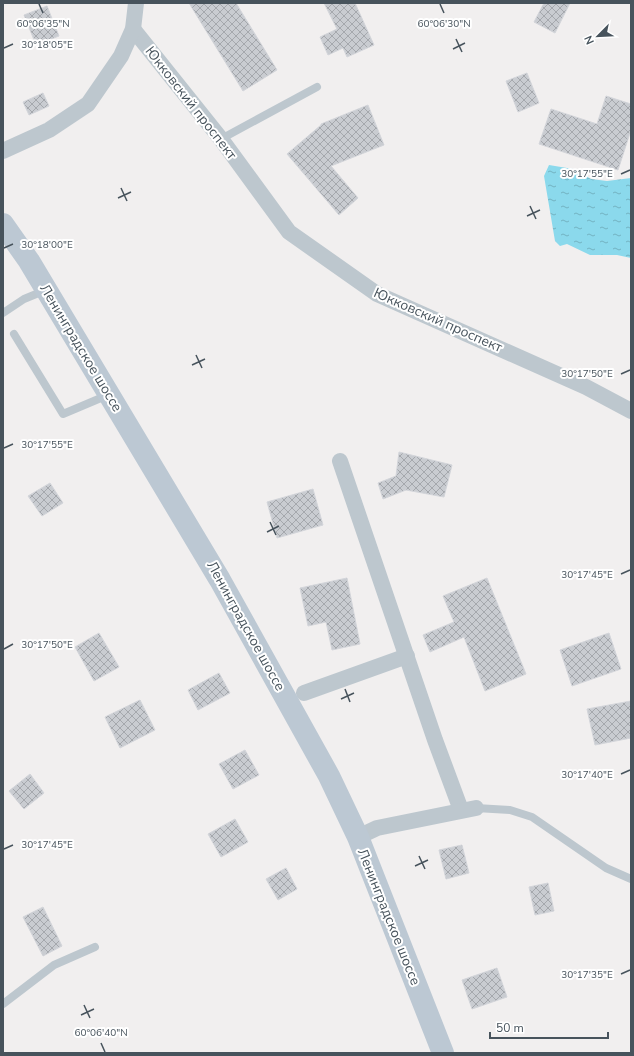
<svg xmlns="http://www.w3.org/2000/svg" width="634" height="1056" font-family="'Nunito Sans',sans-serif">
<style>
.water{fill:url(#water-ripples)}
.building{fill:url(#building-cross-hatch);stroke:#d3d5da}
.lines{fill:none;stroke-linecap:round;stroke-linejoin:round}
.service{stroke:#bdc7ce;stroke-width:8}
.minor{stroke:#bdc7ce;stroke-width:16}
.secondary{stroke:#bcc8d3;stroke-width:22}
.ticks{fill:none;stroke:#47535c;stroke-width:1.5}
.labels{text-anchor:middle;dominant-baseline:central;stroke-width:4;stroke-linejoin:round;paint-order:stroke}
.street-label{font-size:14px;fill:#47535c;stroke:#fff}
.ticks-label{font-size:10px;text-anchor:middle;fill:#47535c;stroke:#fff;stroke-width:4;stroke-linejoin:round;paint-order:stroke}
</style>
<defs>
<pattern id="water-ripples" width="26" height="14" patternUnits="userSpaceOnUse"><rect width="26" height="14" fill="#8bd9ec"/><path d="M2 4q2-2 4 0t4 0M15 11q2-2 4 0t4 0" fill="none" stroke="#73b3c2"/></pattern>
<pattern id="building-cross-hatch" width="8" height="8" patternUnits="userSpaceOnUse"><rect width="8" height="8" fill="#c9ccd1"/><path d="M0 0l8 8M0 8l8-8" fill="none" stroke="#a5a8ad"/></pattern>
</defs>
<rect width="100%" height="100%" fill="#f1efef"/>
<!-- water -->
<path class="water" d="M549,165l24,4 18,10 16,2 24,-3v80l-14,-3h-27l-23,-11 -7,2 -5,-5 -11,-65z"/>
<!-- building -->
<g class="building">
<path d="M189,3h47l41,67 -34,21z"/>
<path d="M324,3h31l19,42 -27,12 -4,-9 -15,7 -8,-18 17,-8z"/>
<path d="M544,3h26l-15,30 -21,-11z"/>
<path d="M47,6l12,30 -23,9 -12,-30z"/>
<path d="M527,73l12,30 -21,9 -12,-31z"/>
<path d="M43,93l6,13 -20,9 -6,-13z"/>
<path d="M606,96l25,8v26l-13,40 -79,-26 12,-35 46,15z"/>
<path d="M368,105l16,40 -53,21 27,32 -19,17 -52,-61 34,-29v-1z"/>
<path d="M399,452l53,13 -8,32 -38,-7 -23,9 -5,-16 18,-7z"/>
<path d="M50,483l13,20 -21,13 -14,-20z"/>
<path d="M313,489l10,36 -46,13 -10,-36z"/>
<path d="M347,578l13,66 -28,6 -6,-28 -18,4 -8,-38z"/>
<path d="M487,578l39,96 -41,17 -21,-54 -34,15 -7,-17 31,-13 -11,-26z"/>
<path d="M99,633l20,34 -25,14 -19,-34z"/>
<path d="M609,633l12,36 -49,17 -12,-36z"/>
<path d="M219,673l11,20 -32,17 -10,-20z"/>
<path d="M140,700l15,30 -35,18 -15,-31z"/>
<path d="M631,701v37l-36,7 -8,-36z"/>
<path d="M245,750l14,25 -26,14 -14,-25z"/>
<path d="M30,774l14,19 -20,16 -15,-18z"/>
<path d="M235,819l13,23 -27,15 -13,-23z"/>
<path d="M462,845l7,28 -23,6 -7,-29z"/>
<path d="M286,868l11,21 -19,11 -12,-21z"/>
<path d="M548,883l6,28 -19,4 -6,-28z"/>
<path d="M43,907l19,39 -19,10 -20,-39z"/>
<path d="M497,968l10,29 -35,12 -10,-29z"/>
</g>
<g class="lines">
<!-- service -->
<g class="service">
<path d="M221,139l96,-52"/>
<path d="M3,313l21,-14 22,-9"/>
<path d="M14,334l49,80 45,-19"/>
<path d="M476,808l34,2 22,7 74,51 25,11"/>
<path d="M3,1004l51,-39 41,-18"/>
</g>
<!-- minor -->
<g class="minor">
<path d="M133,29l88,110 68,93 88,62 209,93 45,24"/>
<path d="M3,151l46,-21 39,-26 33,-48 12,-27 3,-26"/>
<path d="M340,461l95,279 26,70"/>
<path d="M304,693l103,-37"/>
<path d="M358,837l19,-9 99,-20"/>
</g>
<!-- secondary -->
<path class="secondary" d="M3,224l26,37 191,319 109,196 29,61 85,216"/>
</g>
<!-- ticks -->
<path class="ticks" d="M39,4l4,9M440,4l4,9M456,39l6,13M4,48l9,-4M453,49l12,-6M621,174l9,-4M121,188l6,13M118,198l13,-6M530,206l6,13M527,216l13,-6M4,248l9,-4M196,355l6,13M192,365l13,-6M621,374l9,-4M4,448l9,-4M270,522l6,13M267,532l12,-6M621,574l9,-4M4,649l9,-5M345,689l5,13M341,699l13,-6M621,774l9,-4M4,849l9,-4M419,856l6,13M415,866l13,-6M621,974l9,-4M84,1005l6,13M81,1015l13,-6M101,1043l4,9"/>
<g class="labels">
<!-- street labels -->
<g class="street-label">
<text transform="translate(191 103) rotate(52)">Юкковский проспект</text>
<text transform="translate(438 320) rotate(24)">Юкковский проспект</text>
<text transform="translate(81 348) rotate(59)">Ленинградское шоссе</text>
<text transform="translate(246 626) rotate(61)">Ленинградское шоссе</text>
<text transform="translate(389 917) rotate(68)">Ленинградское шоссе</text>
</g>
</g>
<g class="ticks-label">
<text x="43" y="27">60°06'35"N</text>
<text x="444" y="27">60°06'30"N</text>
<text x="47" y="48">30°18'05"E</text>
<text x="587" y="177">30°17'55"E</text>
<text x="47" y="248">30°18'00"E</text>
<text x="587" y="377">30°17'50"E</text>
<text x="47" y="448">30°17'55"E</text>
<text x="587" y="578">30°17'45"E</text>
<text x="47" y="648">30°17'50"E</text>
<text x="587" y="778">30°17'40"E</text>
<text x="47" y="848">30°17'45"E</text>
<text x="587" y="978">30°17'35"E</text>
<text x="101" y="1036">60°06'40"N</text>
</g>
<!-- border -->
<rect width="634" height="1056" fill="none" stroke="#47535c" stroke-width="8"/>
<!-- north arrow -->
<g transform="translate(598 36) rotate(246)" stroke="#ffffff" stroke-width="3" paint-order="stroke">
<path d="M0-3L7 15L0 10L-7 15Z" fill="#47535c"/>
<text y="-6" font-size="11" font-weight="bold" text-anchor="middle" fill="#47535c">N</text>
</g>
<!-- scale -->
<path d="M490 1032v6h118v-6" fill="none" stroke="#47535c" stroke-width="2"/>
<text x="496" y="1032" font-size="12" fill="#47535c" stroke="#ffffff" stroke-width="3" paint-order="stroke">50 m</text>
</svg>
